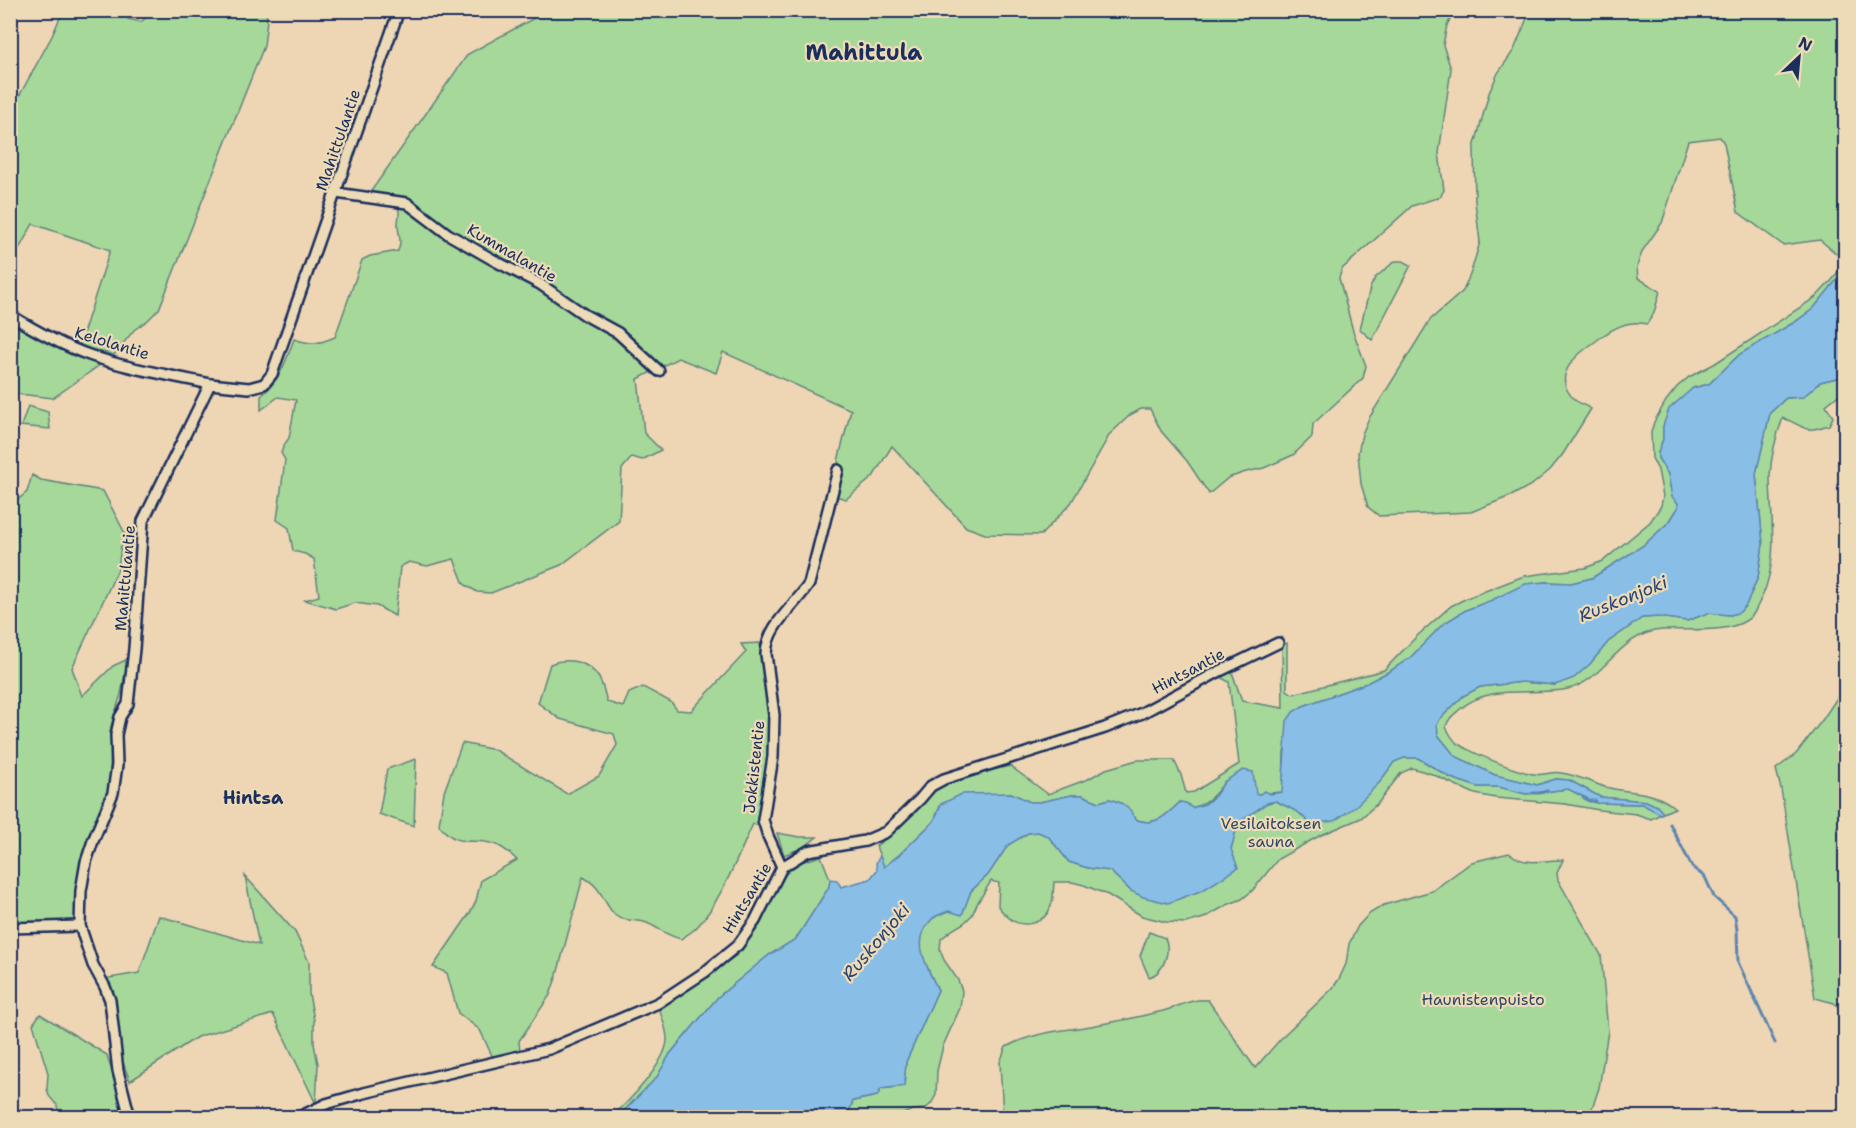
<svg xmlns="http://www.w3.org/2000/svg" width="1856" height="1128" font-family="'Shantell Sans',sans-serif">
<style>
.green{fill:#a6d899;stroke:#60847c;stroke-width:1.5}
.water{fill:#89bfe6;stroke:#5d85b0;stroke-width:1.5}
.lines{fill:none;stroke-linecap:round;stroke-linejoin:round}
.stream{stroke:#5d85b0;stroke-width:3}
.street-casing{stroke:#1b2f5e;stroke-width:14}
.street{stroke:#eddbb8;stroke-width:9}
.labels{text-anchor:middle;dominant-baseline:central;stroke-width:4.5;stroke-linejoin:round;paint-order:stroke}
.street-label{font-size:16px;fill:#1b2f5e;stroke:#eddbb8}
.park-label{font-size:16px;fill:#304867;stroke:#eddbb8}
.water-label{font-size:18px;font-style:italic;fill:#2c4572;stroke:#eddbb8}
.neighbourhood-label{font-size:18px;font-weight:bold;fill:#1b2f5e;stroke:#eddbb8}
.district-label{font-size:22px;font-weight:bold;fill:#1b2f5e;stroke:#eddbb8}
</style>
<rect width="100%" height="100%" fill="#eed5b4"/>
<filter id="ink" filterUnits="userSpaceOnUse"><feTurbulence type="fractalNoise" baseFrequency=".0167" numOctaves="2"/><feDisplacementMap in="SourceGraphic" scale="12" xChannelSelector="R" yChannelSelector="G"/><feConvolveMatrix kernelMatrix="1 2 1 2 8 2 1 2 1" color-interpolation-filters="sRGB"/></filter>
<g filter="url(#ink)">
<!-- green -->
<g class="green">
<path d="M61,11h62l5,8 13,3 12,-11h113l1,9 -3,26 -105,263 -11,11 -14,10 -20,25 -35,-9 31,-96 -77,-26 -22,39v-152l41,-75 10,-23z"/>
<path d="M547,11h908l-8,14 -4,20 8,24 -12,84 5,37 -4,7 -28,9 -70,63 -3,9 14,53 13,35 -3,12 -50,46 -1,13 -19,18 -29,13 -18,4 -18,6 -19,16 -22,-33 -26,-30 -11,-22h-9l-11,6 -20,19 -39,69 -30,32 -56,-1 -19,-7 -74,-81 -19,31 -27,22 -11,-3 6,-26 -3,-9 13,-51 -128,-58 -7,21 -38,-15 -40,21 6,54 17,17 -19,10 -10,-3 -10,12 -3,52 -58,44 -70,28 -14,-1 -13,-8 -10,-25 -27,7 -18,-4 -9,5 -5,49 -18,-10 -22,-3 -19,6 -31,-9 14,-4 -5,-37 -9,-5 -12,-3 -4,-23 -12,-8 8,-60 -4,-7 3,-8 5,-7 7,-38 -18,-3 -17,13v-14c19,-15 25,-35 33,-57 18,6 24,5 41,-2l27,-77 8,-4 28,-5c4,-10 1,-15 0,-24 -1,-7 3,-12 0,-20l8,-3 -37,-10 99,-140z"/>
<path d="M1530,11h315v265l-10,6 -22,27 -18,13 -55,32 -31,30 -16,4 -30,38v13l-5,14v5l10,16 4,22 6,7v5l-8,13 -26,24 -52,33 -21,5 -27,-1 -78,28 -23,14 -32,33 -21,14 -23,12 -64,23 -19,46 -1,40 -27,2 -31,-13c-10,14 -17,22 -33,27l-12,-6c-13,13 -26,26 -45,17l-5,-9 -20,-11 -11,3 -17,-7h-10l-32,7h-10l-19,-9 -70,11 -7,17 -34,33 -16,13 -8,-21 15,-11 46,-46 20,-11 53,-12 38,28 40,-15 18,-10 31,-9h37l7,15 5,18 8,-1 45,-28 -10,-82 -9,-5 11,-8 11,32 41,7 -1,-63 5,-2v47l6,4 91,-24 33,-34 34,-30 16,-8 57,-22 61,-8 18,-7 47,-39 11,-16 2,-10 -5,-26 -6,-12 -1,-26 3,-10 12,-21 11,-14 12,-10 25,-13 102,-67 17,-18 6,-9 1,-8 -2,-7 -18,-15 -37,5 -45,-33 -14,-69 -4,-6 -32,4 -26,82 -19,27 -4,10 -2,8 1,10 22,13 -6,22 -7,11c-5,-1 -10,-2 -14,-1 -13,1 -27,10 -37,18 -19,13 -47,35 -21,59 4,3 11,6 16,9l-28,45 -13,16 -17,14 -20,11 -42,17 -92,4 -11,-9 -7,-23 -3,-31 4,-19 7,-16 61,-98 33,-29 8,-19 9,-30 -5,-40 -1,-54 15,-55 9,-20 16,-23z"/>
<path d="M1395,261h8l8,4 -39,75 -12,-11 10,-41 5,-10z"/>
<path d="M11,321l38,22 51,22 -47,33 -42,-5z"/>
<path d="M1845,376v14l-19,15 7,12 -4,8c-28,9 -21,2 -46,-7 -7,18 -12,38 -13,58 0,41 10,81 -8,121 -3,5 -5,11 -8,16 -16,23 -67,15 -92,17 -44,3 -57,51 -94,59 -37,8 -77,-7 -109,21 -7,6 -11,9 -13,17 3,6 6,12 11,16 13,9 60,29 77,31 9,2 18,-3 27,-1 16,2 29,9 44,14 26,7 48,2 70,21l-12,5 -6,-7 -11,-5 -46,-4 -31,-17 -13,-1 -19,6 -42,-10 -40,-19 -17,-21 -1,-10 3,-6 23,-23 17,-9 42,-5 33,3 35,-21 18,-22 34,-24 16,-1 29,4 21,-8 23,2 15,-10 12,-28 5,-33 -7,-70 14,-61 16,-15 17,-1 17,-15z"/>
<path d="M28,406l20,6 2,17 -29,-3z"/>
<path d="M32,475l9,5 62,11 28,54 -10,1 -3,23 -46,99 10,28 31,-30 15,-7 -7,35 -10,32 -1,55 -3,18 -19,38 -8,28 -5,32 2,26 -66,1 -1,-421h4l13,-11z"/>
<path d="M760,643c3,32 9,64 10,96 0,29 -6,59 -11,87l-6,-2c-14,30 -34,81 -57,104 -4,4 -10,7 -15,11 -14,-3 -22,-11 -34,-16 -9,-4 -24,-1 -31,-7 -14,-13 -12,-28 -33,-39l-26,98 -7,20 -31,46 1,12 -27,5 -13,-28 -22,-17 -11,-40 -14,-6 37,-54 6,-12 5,-21 36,-20c-6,-6 -12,-11 -20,-15 -24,-9 -39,5 -58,-20l5,-33 18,-49 33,7 72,44 32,-18 18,-31 -3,-11 -54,-15 -22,-16 12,-39c17,-7 39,-3 49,14 4,7 6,16 8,24l16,5 6,-14 14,-6 28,15 6,8 14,1 55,-59 -5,-8z"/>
<path d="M1845,686v326l-11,-9 -19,-5 -34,-209 -5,-20 20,-15 27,-35z"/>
<path d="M1403,758h15l33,20 27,9h21l27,7 42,-5 28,14 46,1 19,10 -10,5 -15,-5 -37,-4 -34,-6 -69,-6 -21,-4 -43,-20 -20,-6 -11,5 -23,30 -17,15 -42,18 -41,23 -25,31 -11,9 -15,6 -23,13 -18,5 -20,-1 -24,-6 -34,-21 -24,-10 -12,-3h-18c-1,8 0,17 -3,24 -6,18 -29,24 -43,11 -4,-3 -7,-7 -10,-11l1,-23 -8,-2 -13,21 -6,13 -8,8 -12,7 -11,9 -1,11 4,10 14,20 4,11 -2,17 -17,38 -6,25 -1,24 -5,9 -6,5 -13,1 -15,7 -50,1 6,-17 24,-5 4,-7 23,-3 2,-24 32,-72c-11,-23 -29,-49 -6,-71 4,-4 12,-6 17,-8l13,3 9,-23 17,-16 20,-30 20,-12 10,-1 10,4 21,26 19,6 22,3 21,20 100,-42 7,-26 29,-20 9,-2 22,11 13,12 68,-41 15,-21z"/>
<path d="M416,759l-2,67 -35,-12 8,-45z"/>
<path d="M777,833l23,4h17l-13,10 -20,8z"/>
<path d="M1509,853c20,15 32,6 54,7l-6,13 1,7 43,75 7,76 -9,57 -10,29h-586l-3,-55 6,-15c27,-15 55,-16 85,-21 24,-4 48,-9 72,-15 15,-4 29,-13 45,-11l47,68 30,-34 47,-45 7,-10 7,-15 3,-20 9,-18 11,-12 15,-9 48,-14 40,-29z"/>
<path d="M821,856l9,23 -1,8 -33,52 -27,16 -51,42 -48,57 -13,23 -39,40 -8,1c18,-15 56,-55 57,-78 0,-12 -5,-21 -8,-32l78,-53 11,-16 37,-64 13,-12z"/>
<path d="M245,876l50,56 14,30v32l5,26v24l4,20 -2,40 -43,-90 -76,23 -67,44 -10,-26 -17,-76 36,-6 20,-57 100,29z"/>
<path d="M1149,932l16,6c6,13 -1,35 -16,39l-9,-21z"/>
<path d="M40,1014l67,41 9,31 6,31h-32l-6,-6 -6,6h-19l-2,-12 -8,-9 -2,-7 1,-16 -15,-49z"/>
</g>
<!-- water -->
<path class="water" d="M1843,276h2v100l-25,6 -17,15 -17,1 -16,15 -14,61 7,70 -5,33 -12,28 -6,7 -9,3 -23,-2 -21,8 -29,-4 -16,1 -34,24 -18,22 -16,14 -19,7 -33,-3 -42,5 -17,9 -23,23 -3,6 1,10 17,21 40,19 42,10 19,-6 13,1 31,17 46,4 11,5 6,7 -3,1 -18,-10 -46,-1 -28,-14 -42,5 -27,-7h-21l-27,-9 -33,-20h-14l-10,4 -15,21 -24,24 -21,14 -23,3 -13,-12 -22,-11 -9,2 -29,20 -7,26 7,19 -35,22 -35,13 -25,-6 -12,-6 -21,-20 -22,-3 -19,-6 -21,-26 -10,-4 -10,1 -20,12 -20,30 -17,16 -9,24 -13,-4c-5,2 -13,4 -17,8 -22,22 -5,48 6,71l-32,72 -2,24 -23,3 -4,7 -24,5 -6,16h-229l39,-40 13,-23 48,-57 51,-42 27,-16 33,-52 1,-8 7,1 4,7 29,-8 7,-9 -1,-7 4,-7 4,11 16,-13 34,-33 7,-17 21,-10 49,-1 19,9h10l32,-7h10l17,7 11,-3 11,4 9,7 5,9c19,9 32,-4 45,-17l6,1 6,5 13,-4 10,-8 10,-15 18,-11 10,2 3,22h4l4,-3 6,3 12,-2 5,-71 6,-9 10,-6 64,-23 23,-12 21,-14 32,-33 23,-14 26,-10 33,-16 19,-2 27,1 21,-5 52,-33 26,-24 8,-13v-5l-6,-6 -4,-23 -10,-16v-5l5,-14v-13l6,-17 24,-21 16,-4 31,-30 55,-32 18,-13 22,-27z"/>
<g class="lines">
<!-- stream -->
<g class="stream">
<path d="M1533,793h7l7,-2"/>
<path d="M1583,797l6,4h7"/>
<path d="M1670,824l22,43 13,10 9,20 21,19 2,14 1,32 37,81"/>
</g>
<!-- street casing -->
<g class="street-casing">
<g id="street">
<path d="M336,193l71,10 41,31 49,28 43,22 45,31 33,18 41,38"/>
<path d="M10,315c26,16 51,30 79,40 39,14 81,20 121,29"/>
<path d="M782,867l-14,-31 -5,-16 10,-63 1,-42 -8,-61c1,-29 28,-47 43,-70l29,-114"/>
<path d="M10,928l70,-2"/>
<path d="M130,1118l-12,-47 -8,-71 -5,-13 -12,-22 -13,-39 1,-35 5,-29 7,-21 20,-48 4,-28 -1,-30 4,-18 8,-13 6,-55 9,-128 67,-137 39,4 15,-4 8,-10 127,-364"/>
<path d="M297,1118l29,-14 38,-11 185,-44 109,-46 47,-31 33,-27 17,-24 27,-54 26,-16 57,-10 21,-9 34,-33 11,-13 13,-7 161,-51 37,-15 76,-41 60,-29"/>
</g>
</g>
<!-- street -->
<use href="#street" class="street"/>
</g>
</g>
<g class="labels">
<!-- street labels -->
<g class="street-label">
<text transform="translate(338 140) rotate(-71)">Mahittulantie</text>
<text transform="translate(512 253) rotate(30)">Kummalantie</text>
<text transform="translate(112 343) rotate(17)">Kelolantie</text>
<text transform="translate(125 578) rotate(-85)">Mahittulantie</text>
<text transform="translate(1188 671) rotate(-28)">Hintsantie</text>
<text transform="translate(754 767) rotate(-84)">Jokkistentie</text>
<text transform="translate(747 898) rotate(-59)">Hintsantie</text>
</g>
<!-- park labels -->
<g class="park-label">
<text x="1271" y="823">Vesilaitoksen<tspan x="1271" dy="18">sauna</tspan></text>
<text x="1483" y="999">Haunistenpuisto</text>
</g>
<!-- water labels -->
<g class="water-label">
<text transform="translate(1623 599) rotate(-22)">Ruskonjoki</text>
<text transform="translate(876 942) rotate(-50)">Ruskonjoki</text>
</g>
<!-- neighbourhood labels -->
<g class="neighbourhood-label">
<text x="253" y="798">Hintsa</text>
</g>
<!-- district labels -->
<g class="district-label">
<text x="864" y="52">Mahittula</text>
</g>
</g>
<!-- margin -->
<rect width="1856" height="1128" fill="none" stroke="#eddbb8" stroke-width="36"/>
<rect x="18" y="18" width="1820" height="1092" fill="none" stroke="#1b2f5e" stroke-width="2" filter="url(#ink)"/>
<!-- north arrow -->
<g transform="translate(1799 57) rotate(26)" stroke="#eddbb8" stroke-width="4.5" paint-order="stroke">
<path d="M0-4.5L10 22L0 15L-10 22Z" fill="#1b2f5e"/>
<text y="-9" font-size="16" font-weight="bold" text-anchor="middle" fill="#1b2f5e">N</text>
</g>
</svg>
